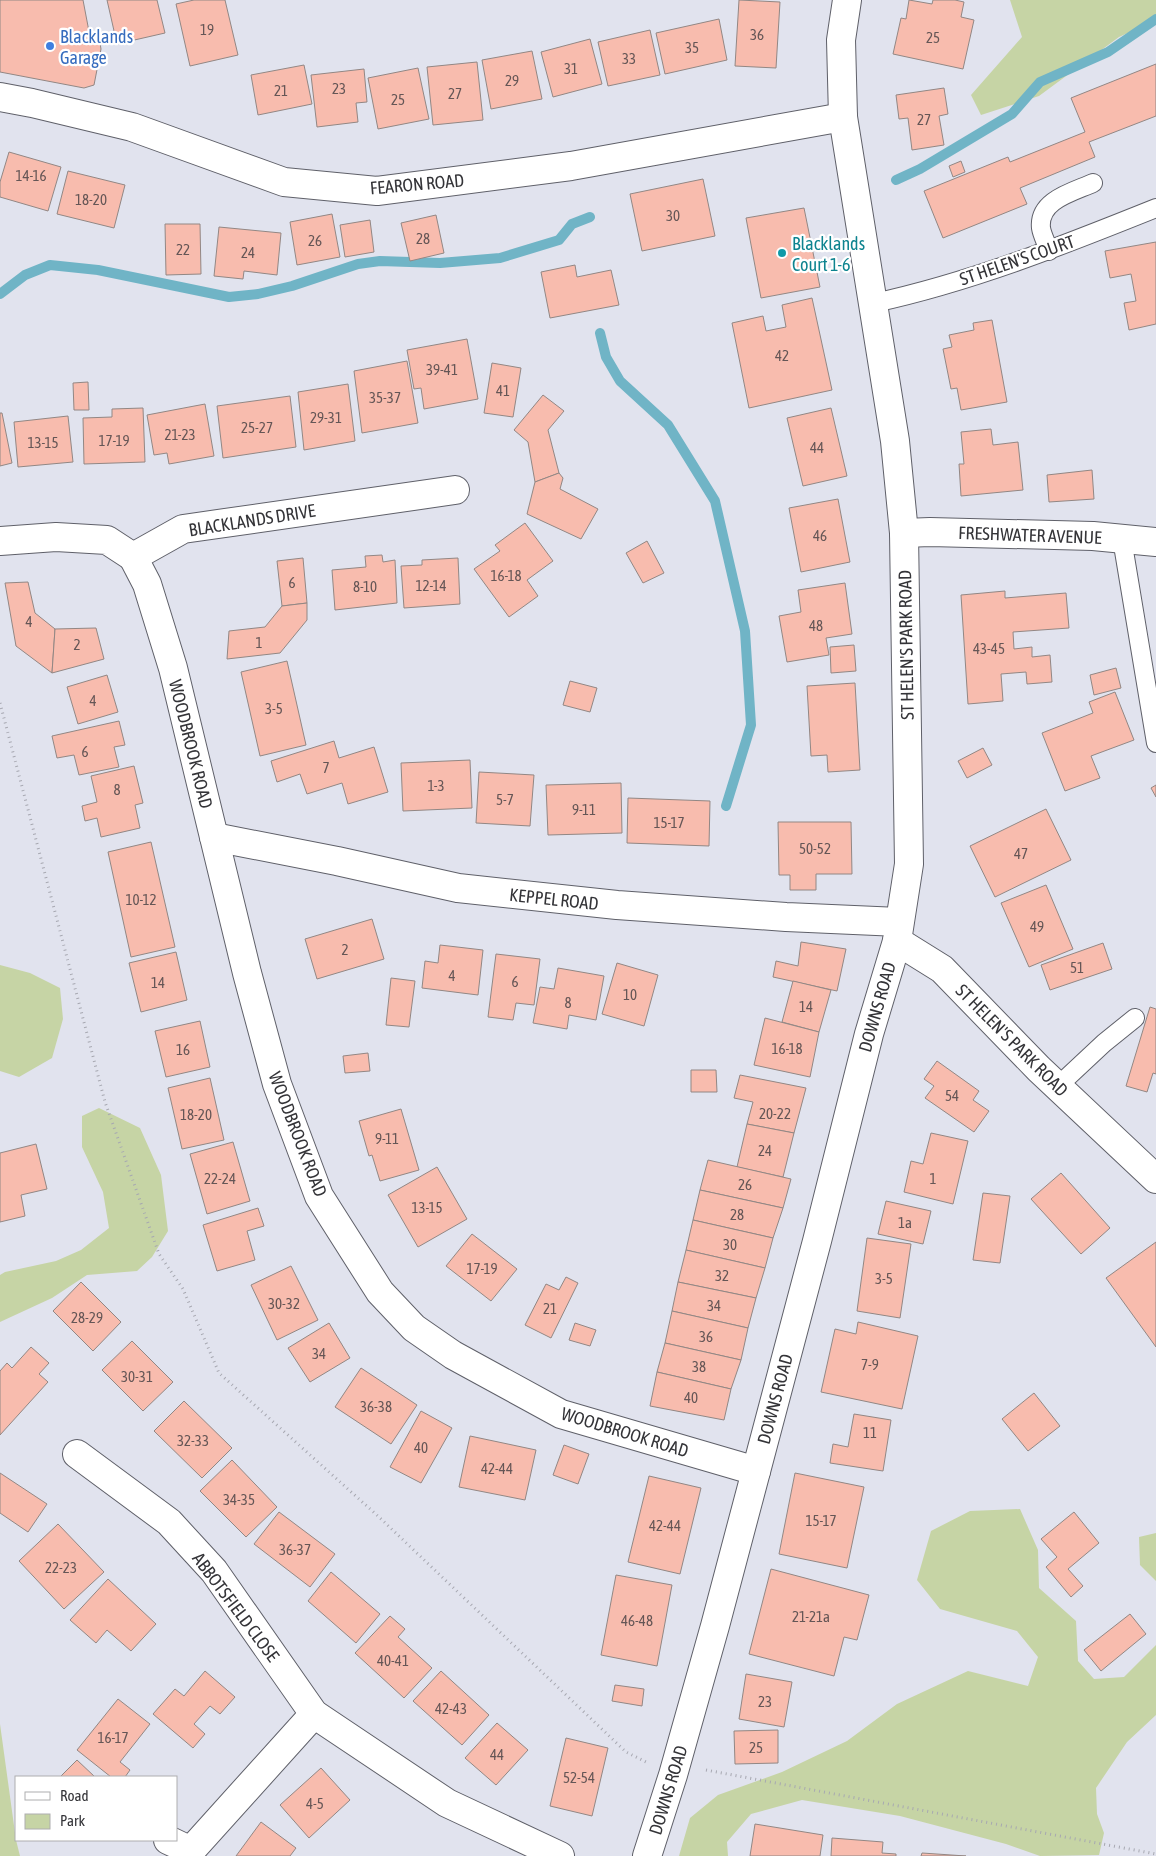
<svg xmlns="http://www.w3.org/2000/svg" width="1156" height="1856" font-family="'Asap Condensed',sans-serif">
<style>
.green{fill:#c6d4a5}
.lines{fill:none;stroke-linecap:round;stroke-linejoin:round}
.stream{stroke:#70b4c6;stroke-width:10}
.building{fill:#f8bcae;stroke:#928784}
.service-casing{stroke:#5f6069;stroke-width:20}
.minor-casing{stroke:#5f6069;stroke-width:30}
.path{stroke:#a7a8b1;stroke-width:3;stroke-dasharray:1 4;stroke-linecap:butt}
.service{stroke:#fff;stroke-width:18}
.minor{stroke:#fff;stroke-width:28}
.shop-dot{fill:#3f7fe0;stroke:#fff;stroke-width:2}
.culture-dot{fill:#0f9aa8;stroke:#fff;stroke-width:2}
.labels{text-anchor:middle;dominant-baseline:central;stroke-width:4.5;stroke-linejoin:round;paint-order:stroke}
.number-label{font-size:15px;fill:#655656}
.shop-label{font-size:18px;fill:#366cbe;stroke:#fff;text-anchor:start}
.street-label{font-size:18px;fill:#343438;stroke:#fff}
.culture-label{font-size:18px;fill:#0d838f;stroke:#fff;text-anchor:start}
</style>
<rect width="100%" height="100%" fill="#e1e3ee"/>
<!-- green -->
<g class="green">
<path d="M1010,0h146v20l-37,17 -80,59 -58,19 -10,-20 51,-58z"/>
<path d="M0,965l30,8 30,15 3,31 -11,39 -33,19 -19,-6z"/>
<path d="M99,1108l41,20 21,47 7,56 -16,26 -15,14 -50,4 -35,23 -52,24v-47l5,-3 51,-11 25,-11 28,-22 -6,-36 -21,-45v-31z"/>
<path d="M1020,1509l18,41 1,38 37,33 2,40 16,18 30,-2 32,-32v70l-29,27 -31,46 1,26 7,19 -5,22 -59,1 -34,-12 -106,-28 -98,-16 -51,14 -24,28 1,14h-49l11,-38 28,-23 64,-23 65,-31 50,-37 71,-33 60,15 10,-29 -21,-26 -77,-22 -23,-29 14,-49 39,-20z"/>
<path d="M1156,1533v48l-16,-16 -1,-28z"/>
<path d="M0,1724l16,116 4,16h-20z"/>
</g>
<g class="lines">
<!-- stream -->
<g class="stream">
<path d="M896,180l24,-11 92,-55 28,-32 68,-30 48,-33"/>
<path d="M0,294l25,-19 25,-10 48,5 131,27 29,-3 34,-8 66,-22 22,-3 60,2 60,-5 59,-18 13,-16 18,-7"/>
<path d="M600,333l6,24 14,24 48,44 47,76 30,130 6,94 -25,81"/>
</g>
</g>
<!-- building -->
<g class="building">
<path d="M0,0h83l8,42 9,1 1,6 -7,36 -10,3 -84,-16z"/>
<path d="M107,0h50l8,33 -48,11z"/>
<path d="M194,0h31l13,55 -48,11 -14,-62z"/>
<path d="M739,0l41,2 -4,66 -41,-2z"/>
<path d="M909,0l23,4 1,-4h22l9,2 -3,15 13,3 -11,49 -70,-15 8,-36 5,1z"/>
<path d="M719,19l8,41 -62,14 -9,-41z"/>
<path d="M650,30l10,45 -52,11 -10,-44z"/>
<path d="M590,39l12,45 -49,13 -12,-45z"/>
<path d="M532,51l10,48 -51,10 -9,-49z"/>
<path d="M477,62l6,58 -50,5 -6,-58z"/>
<path d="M1156,64v52l-67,26 6,15 -75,31 7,16 -84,34 -19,-47 84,-34 2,5 75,-30 -14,-34z"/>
<path d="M304,65l8,39 -54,11 -7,-40z"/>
<path d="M418,68l11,51 -51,10 -10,-51z"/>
<path d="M364,69l3,33 -11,1 2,19 -41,5 -6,-52z"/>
<path d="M944,88l4,26 -9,2 5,29 -32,5 -4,-32 -9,1 -3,-24z"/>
<path d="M9,152l52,15 -13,44 -48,-14v-15z"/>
<path d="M961,161l4,11 -12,5 -4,-11z"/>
<path d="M68,171l57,14 -11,43 -57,-14z"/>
<path d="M703,179l12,57 -73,15 -12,-57z"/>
<path d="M804,208l16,79 -59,11 -15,-80z"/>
<path d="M332,214l8,43 -43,8 -7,-43z"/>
<path d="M436,215l8,38 -34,8 -9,-38z"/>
<path d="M370,220l4,32 -29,5 -5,-32z"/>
<path d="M165,224h35l1,50 -35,1z"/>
<path d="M219,227l62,6 -4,42 -33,-4 -1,8 -29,-3z"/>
<path d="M1156,242v82l-27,6 -5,-27 12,-2 -5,-27 -21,4 -5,-27z"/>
<path d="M575,265l2,12 34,-7 8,35 -69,13 -9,-46z"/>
<path d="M812,298l20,92 -83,18 -17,-85 31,-7 3,15 20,-4 -4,-22z"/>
<path d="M992,320l15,82 -46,8 -4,-22 -6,1 -8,-40 9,-2 -3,-12 25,-5 -1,-7z"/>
<path d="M467,339l11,60 -54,10 -3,-21 -7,1 -7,-39z"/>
<path d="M407,361l11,62 -56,10 -8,-62z"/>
<path d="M492,363l29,5 -8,49 -29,-4z"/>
<path d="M88,382l1,28h-15l-1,-27z"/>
<path d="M348,384l7,57 -51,9 -6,-58z"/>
<path d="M543,395l21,16 -16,19 11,43 -24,9 -7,-40 -14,-12z"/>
<path d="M290,396l6,51 -73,11 -6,-52z"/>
<path d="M205,404l9,52 -45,8 -2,-11 -13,2 -7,-40z"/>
<path d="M143,408l2,54 -61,2 -1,-46 29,-1v-8z"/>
<path d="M831,408l16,68 -44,10 -16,-68z"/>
<path d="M0,413h2l10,50 -12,3z"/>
<path d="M68,416l5,46 -55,5 -4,-45z"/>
<path d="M991,429l2,16 25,-3 5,48 -62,6 -2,-32h5l-3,-32z"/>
<path d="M1092,470l2,29 -45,3 -2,-27z"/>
<path d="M559,473l4,5 -3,11 38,20 -17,30 -54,-25 8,-32z"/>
<path d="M838,499l12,63 -49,10 -12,-64z"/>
<path d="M525,523l28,38 -26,19 11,16 -29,21 -35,-48 26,-18 -5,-6z"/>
<path d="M647,541l17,32 -21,10 -17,-30z"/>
<path d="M382,555l1,7 12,-2 2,43 -62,7 -3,-40 34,-3 -1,-11z"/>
<path d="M303,558l4,45 -25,3 -5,-45z"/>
<path d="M458,558l2,46 -56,4 -3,-42 21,-1v-5z"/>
<path d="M28,582l7,31 20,16 -3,44 -36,-27 -11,-63z"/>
<path d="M845,583l7,51 -26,4 3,17 -42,7 -8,-46 22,-4 -3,-22z"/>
<path d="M1005,591v7l61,-5 3,35 -56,4 1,17 18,-2v10l18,-2 2,27 -25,2 -1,-12 -25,2 2,27 -35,3 -7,-109z"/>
<path d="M307,603v17l-27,33 -53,6 2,-28 36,-4 17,-21z"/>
<path d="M96,628l8,31 -52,14 3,-44z"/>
<path d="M854,645l2,26 -25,2 -1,-26z"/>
<path d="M287,661l19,84 -46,11 -19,-84z"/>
<path d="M1116,668l5,20 -27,7 -4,-20z"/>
<path d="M107,675l11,37 -40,12 -11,-37z"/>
<path d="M570,681l27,7 -7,24 -27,-7z"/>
<path d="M855,683l5,87 -32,2 -1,-17 -16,1 -4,-70z"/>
<path d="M1115,692l19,48 -43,16 9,22 -35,13 -23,-58 51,-20 -4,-11z"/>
<path d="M119,721l6,24 -11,2 5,20 -40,8 -5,-20 -17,3 -5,-22z"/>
<path d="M334,741l5,17 35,-11 14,45 -40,12 -6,-21 -35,11 -7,-20 -23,8 -6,-21z"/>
<path d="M983,748l9,17 -25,13 -9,-17z"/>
<path d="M470,760l2,48 -69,3 -2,-48z"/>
<path d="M134,766l9,37 -8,2 5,23 -39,9 -4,-19 -12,3 -3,-15 15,-4 -6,-26z"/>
<path d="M479,772l55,3 -4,51 -54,-3z"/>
<path d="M621,783l1,50 -74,2 -2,-50z"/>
<path d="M1156,785v12l-5,-9z"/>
<path d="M628,798l82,3 -1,45 -82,-3z"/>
<path d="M1046,809l25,51 -76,37 -25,-51z"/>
<path d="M778,822h73l1,52h-36v16h-26v-15h-11z"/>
<path d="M151,842l24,105 -44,10 -23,-105z"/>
<path d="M1046,885l27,64 -44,18 -28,-64z"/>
<path d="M372,919l12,40 -67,20 -12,-40z"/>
<path d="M801,942l45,7 -9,42 -64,-14 3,-16 22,5z"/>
<path d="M1103,943l9,26 -62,21 -9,-25z"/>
<path d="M440,945l43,5 -5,45 -56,-7 3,-27 13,2z"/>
<path d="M176,952l11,48 -46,12 -12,-49z"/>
<path d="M496,954l44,5 -6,46 -18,-2 -3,17 -25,-3z"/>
<path d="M617,963l41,12 -14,51 -42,-12z"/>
<path d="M558,968l46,8 -8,44 -27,-5 -2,14 -34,-6 7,-36 14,2z"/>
<path d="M391,978l24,3 -6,46 -23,-2z"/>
<path d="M793,981l38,9 -12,42 -37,-10z"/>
<path d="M1150,1007l6,2v65l-3,-1 -6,19 -21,-6z"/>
<path d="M765,1018l54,14 -9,45 -56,-12z"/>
<path d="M200,1021l10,46 -44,10 -11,-46z"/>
<path d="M368,1053l2,18 -25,2 -2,-17z"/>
<path d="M937,1061l42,30 -6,9 16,11 -15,21 -49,-34 9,-12 -10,-7z"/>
<path d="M691,1070h25l1,22h-26z"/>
<path d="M740,1075l66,13 -12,45 -47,-9 6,-22 -19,-4z"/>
<path d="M210,1078l14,62 -42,9 -14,-61z"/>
<path d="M401,1109l18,61 -39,11 -8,-26 -3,1 -10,-35z"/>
<path d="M747,1124l47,9 -11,44 -46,-10z"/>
<path d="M931,1133l37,8 -15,63 -49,-12 7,-31 12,3z"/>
<path d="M233,1142l17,59 -43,13 -17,-60z"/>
<path d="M36,1144l11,45 -26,6 4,21 -25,6v-69z"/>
<path d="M708,1160l83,19 -8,29 -83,-18z"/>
<path d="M437,1167l30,52 -49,28 -30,-52z"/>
<path d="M1061,1173l49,55 -29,26 -50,-55z"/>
<path d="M700,1190l83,18 -10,30 -80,-18z"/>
<path d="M983,1193l27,3 -10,67 -27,-3z"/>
<path d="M886,1201l45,10 -8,33 -45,-10z"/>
<path d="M258,1208l6,18 -17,5 8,29 -38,11 -14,-46z"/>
<path d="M693,1220l80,18 -8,30 -79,-18z"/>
<path d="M472,1234l45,35 -26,32 -45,-35z"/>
<path d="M867,1238l44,6 -11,74 -43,-7z"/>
<path d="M1156,1242v105l-50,-69z"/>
<path d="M686,1250l79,18 -9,30 -78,-16z"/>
<path d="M291,1266l27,54 -41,20 -26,-55z"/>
<path d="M566,1277l12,6 -27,55 -26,-13 21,-41 13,6z"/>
<path d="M81,1282l40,40 -28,29 -40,-40z"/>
<path d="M678,1282l78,16 -8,30 -76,-17z"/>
<path d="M672,1311l76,17 -7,32 -76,-17z"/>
<path d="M858,1322l60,14 -16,73 -81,-17 14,-63 21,5z"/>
<path d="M329,1323l21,35 -40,24 -22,-34z"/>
<path d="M575,1323l21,7 -6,16 -21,-6z"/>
<path d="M132,1341l41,41 -30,29 -41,-41z"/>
<path d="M665,1343l76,17 -10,29 -74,-17z"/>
<path d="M31,1347l18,16 -10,11 9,8 -48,53v-64l7,-8 5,5z"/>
<path d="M361,1368l56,37 -26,39 -56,-37z"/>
<path d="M657,1372l74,17 -7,31 -74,-14z"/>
<path d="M1034,1393l26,33 -32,25 -26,-32z"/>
<path d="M184,1401l48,47 -30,30 -48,-47z"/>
<path d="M421,1411l31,17 -31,55 -31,-16z"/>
<path d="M854,1414l37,6 -8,51 -53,-8 3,-19 15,3z"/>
<path d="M470,1436l66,14 -11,50 -66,-13z"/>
<path d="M564,1445l25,9 -11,30 -25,-9z"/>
<path d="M232,1460l45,47 -31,30 -46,-46z"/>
<path d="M0,1473l47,31 -19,28 -28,-19z"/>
<path d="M795,1473l69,14 -17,81 -68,-14z"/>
<path d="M649,1476l52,12 -21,86 -52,-12z"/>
<path d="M279,1512l56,42 -25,33 -56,-43z"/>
<path d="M1074,1512l25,31 -31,26 15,17 -12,11 -25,-30 11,-10 -16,-18z"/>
<path d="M58,1524l46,48 -40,37 -45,-48z"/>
<path d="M771,1569l98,26 -12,45 -13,-3 -10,39 -85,-22z"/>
<path d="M331,1572l49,42 -24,29 -48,-42z"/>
<path d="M616,1575l56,10 -15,81 -56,-11z"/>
<path d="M108,1579l48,45 -25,27 -24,-21 -11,13 -26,-23z"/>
<path d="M1130,1614l16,20 -45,37 -17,-21z"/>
<path d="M390,1616l15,13 -7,8 34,31 -28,30 -49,-45z"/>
<path d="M205,1671l30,26 -15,17 -10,-8 -16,18 11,10 -12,14 -40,-34 22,-25 9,7z"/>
<path d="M441,1671l48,44 -27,30 -49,-44z"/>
<path d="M746,1674l46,8 -8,45 -45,-8z"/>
<path d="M615,1685l29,4 -2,17 -30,-5z"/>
<path d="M118,1699l32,25 -30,38 10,8 -5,7h-14l-34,-27z"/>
<path d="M497,1723l31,27 -32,35 -31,-27z"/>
<path d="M778,1730v33l-43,1 -1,-33z"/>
<path d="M566,1738l42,10 -16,68 -42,-10z"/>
<path d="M77,1760l18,17h-35z"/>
<path d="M321,1768l29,32 -41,38 -29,-33z"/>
<path d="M261,1822l35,26 -6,8h-54z"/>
<path d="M755,1824l68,11 -3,21h-70z"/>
<path d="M832,1838l51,4 -1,11 14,1v2h-65z"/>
<path d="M922,1853l44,3h-45z"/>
</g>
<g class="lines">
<!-- service casing -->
<g class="service-casing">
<g id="service">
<path d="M1049,251c-2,-7 -7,-16 -8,-23 -3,-28 32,-36 52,-45"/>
<path d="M874,303c97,-21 190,-58 282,-95"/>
<path d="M1122,539l34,204"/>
<path d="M1058,1086l46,-43 31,-25"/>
</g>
</g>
<!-- minor casing -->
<g class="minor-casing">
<g id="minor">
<path d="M0,97l32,6 100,24 152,55 93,9 194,-25 272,-49"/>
<path d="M904,533l26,-1 163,4 63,6"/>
<path d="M0,541l56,-4 51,3 26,17 50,-28 272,-39"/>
<path d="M133,557l14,27 26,84 74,305 30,111 42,112 61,96 34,36 39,27 108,59 195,57"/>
<path d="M214,837l123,24 121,27 159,17 169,12 113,5"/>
<path d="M897,941l45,28 97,100 117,110"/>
<path d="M77,1454l92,68 45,49 100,143 133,89 113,53"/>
<path d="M168,1840l23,11"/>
<path d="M186,1856l128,-142"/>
<path d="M647,1856l26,-81 42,-149 102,-385 52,-207 28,-93 12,-77 -5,-331 -9,-92 -52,-324 -2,-77 6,-40"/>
</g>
</g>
<!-- path -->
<g class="path">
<path d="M0,703l105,399 54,152 24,35 36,84 160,144 247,235 20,10"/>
<path d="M706,1770l450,84"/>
</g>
<!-- service -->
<use href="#service" class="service"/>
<!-- minor -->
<use href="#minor" class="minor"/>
</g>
<!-- markers -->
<circle class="shop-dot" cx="50" cy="46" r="5"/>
<circle class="culture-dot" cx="782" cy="253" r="5"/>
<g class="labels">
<!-- number labels -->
<g class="number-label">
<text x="207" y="29">19</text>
<text x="757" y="34">36</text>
<text x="933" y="37">25</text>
<text x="692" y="47">35</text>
<text x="629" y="58">33</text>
<text x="571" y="68">31</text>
<text x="512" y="80">29</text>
<text x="339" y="88">23</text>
<text x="281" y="90">21</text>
<text x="455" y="93">27</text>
<text x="398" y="99">25</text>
<text x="924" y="119">27</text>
<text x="31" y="175">14-16</text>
<text x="91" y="199">18-20</text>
<text x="673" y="215">30</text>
<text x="423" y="238">28</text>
<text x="315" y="240">26</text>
<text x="183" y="249">22</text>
<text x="248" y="252">24</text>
<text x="782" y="355">42</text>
<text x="442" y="369">39-41</text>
<text x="503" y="390">41</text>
<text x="385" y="397">35-37</text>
<text x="326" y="417">29-31</text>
<text x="257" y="427">25-27</text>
<text x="180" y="434">21-23</text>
<text x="114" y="440">17-19</text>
<text x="43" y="442">13-15</text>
<text x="817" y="447">44</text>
<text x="820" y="535">46</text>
<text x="506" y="575">16-18</text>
<text x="292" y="582">6</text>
<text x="431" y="585">12-14</text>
<text x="365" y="586">8-10</text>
<text x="29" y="621">4</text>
<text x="816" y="625">48</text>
<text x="259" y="642">1</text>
<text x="77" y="644">2</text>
<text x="989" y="648">43-45</text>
<text x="93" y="700">4</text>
<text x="274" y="708">3-5</text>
<text x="85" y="751">6</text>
<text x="326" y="767">7</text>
<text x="436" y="785">1-3</text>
<text x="117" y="789">8</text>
<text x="505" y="799">5-7</text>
<text x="584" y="809">9-11</text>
<text x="669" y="822">15-17</text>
<text x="815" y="848">50-52</text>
<text x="1021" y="853">47</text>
<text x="141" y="899">10-12</text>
<text x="1037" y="926">49</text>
<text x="345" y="949">2</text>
<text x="1077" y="967">51</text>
<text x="452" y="975">4</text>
<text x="515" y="981">6</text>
<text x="158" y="982">14</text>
<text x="630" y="994">10</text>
<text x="568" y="1002">8</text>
<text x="806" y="1006">14</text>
<text x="787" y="1048">16-18</text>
<text x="183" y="1049">16</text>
<text x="952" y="1095">54</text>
<text x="775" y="1113">20-22</text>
<text x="196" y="1114">18-20</text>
<text x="387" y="1138">9-11</text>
<text x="765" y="1150">24</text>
<text x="220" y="1178">22-24</text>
<text x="933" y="1178">1</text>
<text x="745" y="1184">26</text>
<text x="427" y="1207">13-15</text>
<text x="737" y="1214">28</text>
<text x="905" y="1222">1a</text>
<text x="730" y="1244">30</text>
<text x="482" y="1268">17-19</text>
<text x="722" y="1275">32</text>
<text x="884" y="1278">3-5</text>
<text x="284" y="1303">30-32</text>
<text x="714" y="1305">34</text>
<text x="550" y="1308">21</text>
<text x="87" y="1317">28-29</text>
<text x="706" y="1336">36</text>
<text x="319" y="1353">34</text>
<text x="870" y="1364">7-9</text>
<text x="699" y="1366">38</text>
<text x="137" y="1376">30-31</text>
<text x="691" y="1397">40</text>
<text x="376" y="1406">36-38</text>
<text x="870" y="1432">11</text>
<text x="193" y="1440">32-33</text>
<text x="421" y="1447">40</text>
<text x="497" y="1468">42-44</text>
<text x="239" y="1499">34-35</text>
<text x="821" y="1520">15-17</text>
<text x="665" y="1525">42-44</text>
<text x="295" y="1549">36-37</text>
<text x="61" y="1567">22-23</text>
<text x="811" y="1616">21-21a</text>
<text x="637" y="1620">46-48</text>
<text x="393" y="1660">40-41</text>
<text x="765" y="1701">23</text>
<text x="451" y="1708">42-43</text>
<text x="113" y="1737">16-17</text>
<text x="756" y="1747">25</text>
<text x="497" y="1754">44</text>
<text x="579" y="1777">52-54</text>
<text x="315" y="1803">4-5</text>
</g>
<!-- shop labels -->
<g class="shop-label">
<text x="60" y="36">Blacklands<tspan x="60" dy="21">Garage</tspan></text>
</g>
<!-- street labels -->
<g class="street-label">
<text transform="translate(417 184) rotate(-5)">FEARON ROAD</text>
<text transform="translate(1017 260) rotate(-19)">ST HELEN'S COURT</text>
<text transform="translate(252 520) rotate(-9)">BLACKLANDS DRIVE</text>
<text transform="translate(1030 535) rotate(2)">FRESHWATER AVENUE</text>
<text transform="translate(906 645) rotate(-91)">ST HELEN'S PARK ROAD</text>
<text transform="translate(191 744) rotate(76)">WOODBROOK ROAD</text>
<text transform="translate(554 899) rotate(6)">KEPPEL ROAD</text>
<text transform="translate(877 1007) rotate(-74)">DOWNS ROAD</text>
<text transform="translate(1012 1040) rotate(45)">ST HELEN'S PARK ROAD</text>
<text transform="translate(298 1134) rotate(69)">WOODBROOK ROAD</text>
<text transform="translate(775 1399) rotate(-75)">DOWNS ROAD</text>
<text transform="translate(625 1432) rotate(17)">WOODBROOK ROAD</text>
<text transform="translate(236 1607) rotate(53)">ABBOTSFIELD CLOSE</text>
<text transform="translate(668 1790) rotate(-73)">DOWNS ROAD</text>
</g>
<!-- culture labels -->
<g class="culture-label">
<text x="792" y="243">Blacklands<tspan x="792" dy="21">Court 1-6</tspan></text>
</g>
</g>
<!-- legend -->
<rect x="15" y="1776" width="162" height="65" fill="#ffffff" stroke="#aeaeaf"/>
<rect x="25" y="1792" width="25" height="8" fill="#ffffff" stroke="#aeaeaf"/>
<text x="60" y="1801" font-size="15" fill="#343438">Road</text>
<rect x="25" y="1814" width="25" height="15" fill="#c6d4a5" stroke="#aeaeaf"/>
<text x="60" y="1826" font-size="15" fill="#343438">Park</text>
</svg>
